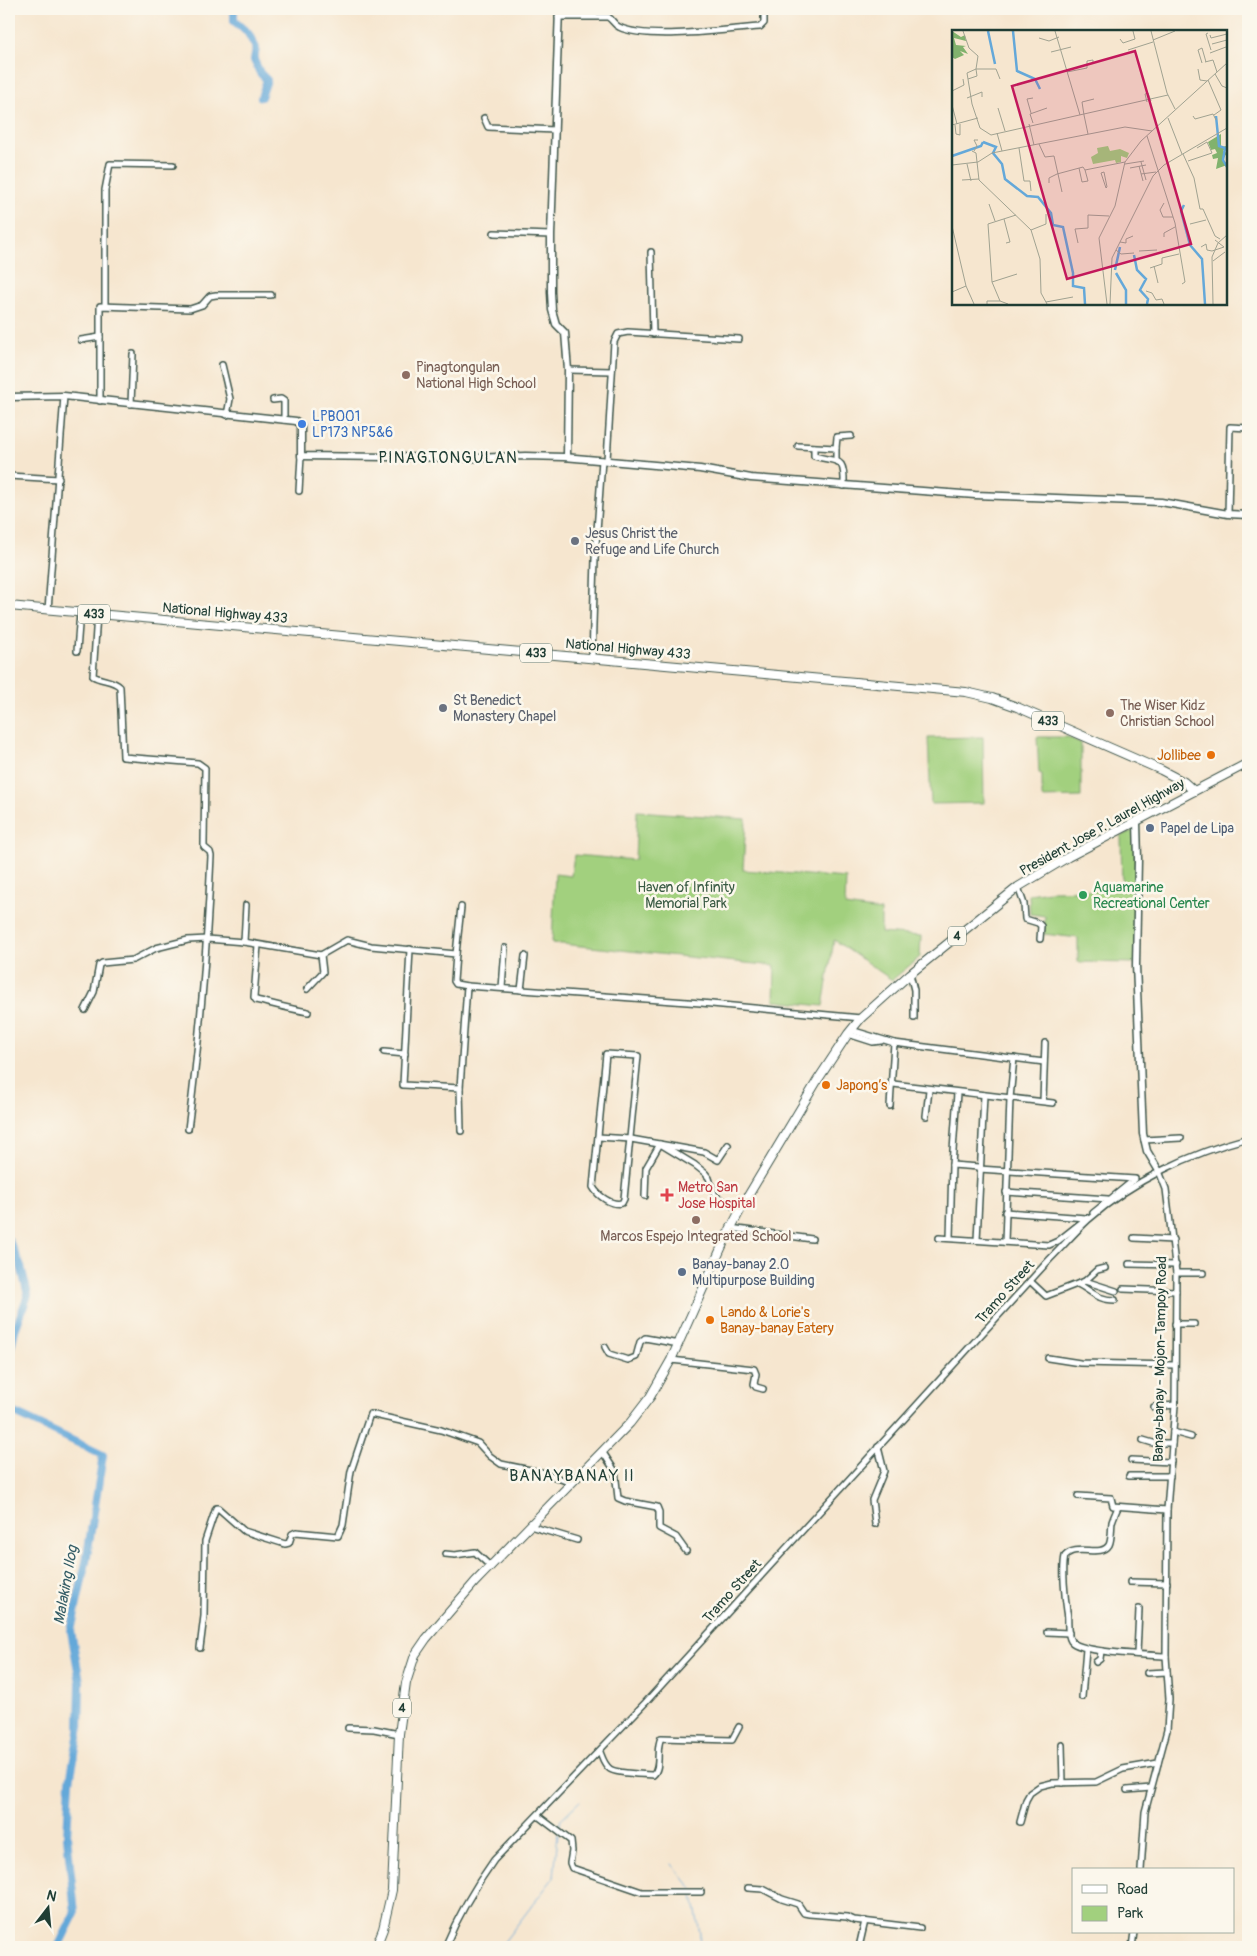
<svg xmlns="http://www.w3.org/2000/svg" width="1257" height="1956" font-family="Pangolin,sans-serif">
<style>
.green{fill:#a2d07e;stroke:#608659}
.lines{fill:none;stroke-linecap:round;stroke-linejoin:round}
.stream{stroke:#64a8d9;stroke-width:1}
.river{stroke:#64a8d9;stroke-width:8}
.minor-casing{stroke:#3f564b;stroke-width:8}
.tertiary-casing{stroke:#3f564b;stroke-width:9}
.primary-casing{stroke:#3f564b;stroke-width:10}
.trunk-casing{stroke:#3f564b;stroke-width:10}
.minor{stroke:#fff;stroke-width:5}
.tertiary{stroke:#fff;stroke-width:6}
.primary{stroke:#fff;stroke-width:8}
.trunk{stroke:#fff;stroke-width:8}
.education-dot{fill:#8d6e63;stroke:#fbf7ec;stroke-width:2}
.shop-dot{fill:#3f7fe0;stroke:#fbf7ec;stroke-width:2}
.worship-dot{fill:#6b7280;stroke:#fbf7ec;stroke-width:2}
.food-dot{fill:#e8710a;stroke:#fbf7ec;stroke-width:2}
.service-dot{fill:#5c6f8a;stroke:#fbf7ec;stroke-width:2}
.leisure-dot{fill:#2e9e5b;stroke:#fbf7ec;stroke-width:2}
.health-dot{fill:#e0444e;stroke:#fbf7ec;stroke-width:2}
.labels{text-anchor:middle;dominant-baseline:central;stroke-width:5;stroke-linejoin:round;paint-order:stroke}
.shield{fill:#fbf7ec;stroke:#61756b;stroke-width:1}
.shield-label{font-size:12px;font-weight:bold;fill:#1f3d34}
.education-label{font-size:14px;fill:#785e54;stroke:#fbf7ec;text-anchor:start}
.shop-label{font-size:14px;fill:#366cbe;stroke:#fbf7ec;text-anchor:start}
.worship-label{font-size:14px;fill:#5b616d;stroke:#fbf7ec;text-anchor:start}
.street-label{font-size:14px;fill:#1f3d34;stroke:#fbf7ec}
.food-label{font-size:14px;fill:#c56008;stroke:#fbf7ec;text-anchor:start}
.service-label{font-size:14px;fill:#4e5e75;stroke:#fbf7ec;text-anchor:start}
.park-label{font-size:14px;fill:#395a43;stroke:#fbf7ec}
.leisure-label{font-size:14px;fill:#27864d;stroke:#fbf7ec;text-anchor:start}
.health-label{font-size:14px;fill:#be3a42;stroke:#fbf7ec;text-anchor:start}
.water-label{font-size:15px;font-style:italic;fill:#345d66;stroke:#fbf7ec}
.quarter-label{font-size:16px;letter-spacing:1px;fill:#1f3d34;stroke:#fbf7ec}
.inset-river{fill:none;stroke:#64a8d9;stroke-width:2.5}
.inset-road{fill:none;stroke:#a0a291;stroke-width:1}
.view{fill:#c2185b;fill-opacity:0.15;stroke:#c2185b;stroke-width:2.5}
.inset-edge{fill:none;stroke:#1f3d34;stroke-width:2.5}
</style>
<rect width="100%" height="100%" fill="#fbf7ec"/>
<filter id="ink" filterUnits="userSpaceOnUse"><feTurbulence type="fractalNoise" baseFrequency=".02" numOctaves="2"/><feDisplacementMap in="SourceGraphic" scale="10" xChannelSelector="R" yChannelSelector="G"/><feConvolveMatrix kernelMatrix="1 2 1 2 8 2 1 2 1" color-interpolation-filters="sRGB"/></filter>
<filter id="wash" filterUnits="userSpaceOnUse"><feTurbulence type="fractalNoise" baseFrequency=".0096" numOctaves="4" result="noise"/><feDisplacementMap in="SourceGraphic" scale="20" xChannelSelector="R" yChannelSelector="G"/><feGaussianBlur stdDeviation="1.12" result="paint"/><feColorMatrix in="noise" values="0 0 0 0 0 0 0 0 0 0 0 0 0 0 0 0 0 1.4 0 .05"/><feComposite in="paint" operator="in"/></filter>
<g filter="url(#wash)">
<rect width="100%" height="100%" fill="#f6e6cf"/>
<!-- green -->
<g class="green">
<path d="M983,737l1,66 -53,1 -3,-66z"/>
<path d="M1037,737h31l13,6v54l-39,1v-24l-3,-1z"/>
<path d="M637,811l109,8 -3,51 103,8 -1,28 36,5v22l40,3 -1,21 -28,23 -58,-40 -11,66 -49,-5 1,-35 -223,-23 3,-69 16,2 3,-21 61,5z"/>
<path d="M1136,829v134l-58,-1v-24l-34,-4 1,-18 -15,-2 -1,-20 21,-3 72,-1 -1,-54z"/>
</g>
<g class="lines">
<!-- stream -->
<g class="stream">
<path d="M559,1829l2,-10 19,-18"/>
<path d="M672,1864l20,25"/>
<path d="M693,1895l7,39 -1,13"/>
<path d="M500,1947l54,-70 4,-44"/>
</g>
<!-- river -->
<g class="river">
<path d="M234,9v12l14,12 8,15 -2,12 6,13 7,7 -6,17"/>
<path d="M9,1241l12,25 7,29 -13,35 -6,25"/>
<path d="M9,1401l4,11 90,43 -17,107 -15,69 9,51 -1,50 -9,49 -3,55 8,77 -17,34"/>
</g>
</g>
</g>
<g filter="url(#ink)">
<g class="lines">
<!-- minor casing -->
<g class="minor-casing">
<g id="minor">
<path d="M558,17h50c5,3 6,8 11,10 29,14 108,2 141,0l4,-4v-14"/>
<path d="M484,118l4,9 67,3"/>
<path d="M494,233l57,2"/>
<path d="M651,252l2,82"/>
<path d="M105,305v-115l5,-26 63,1"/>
<path d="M81,340l19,-3"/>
<path d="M222,365l8,34 -3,16"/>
<path d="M568,370l44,1"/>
<path d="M273,400l8,-1 3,2v19"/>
<path d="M100,401v-95l90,3 12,-4 8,-9 6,-1h55"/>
<path d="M131,404l2,-50"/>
<path d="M798,446l38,2v12"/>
<path d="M814,447v9c24,7 31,-1 30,30"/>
<path d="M836,448l1,-11 14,-1"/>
<path d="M607,460l7,-118 4,-8 10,-2 111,7"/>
<path d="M9,476l50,3"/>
<path d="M299,491l2,-35"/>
<path d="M1228,514l2,-87 18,1"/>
<path d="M48,610l16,-214"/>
<path d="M97,614l-4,62c9,5 21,4 27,11l3,70 75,6 7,5 -1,75v4l6,5 1,4c-4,91 -11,182 -23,273"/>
<path d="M77,651l3,-39"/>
<path d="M592,658l3,-99 7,-99"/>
<path d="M1018,887l6,17 1,15 13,4 3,3 -1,13"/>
<path d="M244,942l2,-37"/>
<path d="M258,945l-4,52 2,3c17,4 34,9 52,12"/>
<path d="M410,949l-7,136 57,3 7,-102 234,17 160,15"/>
<path d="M456,954l5,-47"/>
<path d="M910,974l4,16v28"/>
<path d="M502,988l3,-40"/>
<path d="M307,989l16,-17 -2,-17"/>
<path d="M521,990l4,-34"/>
<path d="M85,1010l9,-18 5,-27 3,-2 31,-3 23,-12 32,-8 19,-1 37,3 77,13 26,-15 24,6 85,8 -2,27 2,3 11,2"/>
<path d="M851,1030l43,13 150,19"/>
<path d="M848,1034l25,8 8,-1"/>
<path d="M384,1052l21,2"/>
<path d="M606,1054l32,2 -14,143 -2,4c-10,3 -24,-7 -29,-16z"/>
<path d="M893,1084l160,19"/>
<path d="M460,1088l1,43"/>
<path d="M1043,1101l2,-58"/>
<path d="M890,1106l4,-63"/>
<path d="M926,1116l3,-26"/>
<path d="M598,1137l33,2 73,13 14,8 10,-15"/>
<path d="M1144,1140l37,-2"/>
<path d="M662,1145l33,20 10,8 4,5 6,18 25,14"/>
<path d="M952,1165l27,2"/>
<path d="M979,1169l156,10 -42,34"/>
<path d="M1006,1192l102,7"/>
<path d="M645,1196l1,-28 14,-24"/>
<path d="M1005,1212l81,6"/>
<path d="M730,1228l82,11"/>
<path d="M939,1238l110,7 9,-4 29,-23"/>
<path d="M950,1238l2,-73 5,-72"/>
<path d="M1134,1238l39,2"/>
<path d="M977,1240l7,-145"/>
<path d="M1005,1242l5,-144 4,-40"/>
<path d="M1129,1264l47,1"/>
<path d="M1176,1273h27"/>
<path d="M1030,1281l16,15 39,-15 12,-11 8,-2"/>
<path d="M1085,1281l31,10"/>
<path d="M1078,1284c15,8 19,16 37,16"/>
<path d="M1123,1289l53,2"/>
<path d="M1175,1324h19"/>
<path d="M605,1347l4,7 19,6 8,-3 4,-15 5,-4 34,6"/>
<path d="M1048,1358l32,5 95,2"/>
<path d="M671,1360l83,9 2,5 -2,10 2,3 7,2"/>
<path d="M1154,1407l21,-2"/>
<path d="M1173,1432l18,5"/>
<path d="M1143,1440l10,3h19"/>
<path d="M602,1451l13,20 3,27 7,3 32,6 2,5v16l17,9 10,14"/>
<path d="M1131,1460l40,2"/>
<path d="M1129,1476h41"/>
<path d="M1078,1496l33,2 2,8 54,4"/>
<path d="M1118,1507c-2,5 -4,9 -6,15 -1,7 0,17 -3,23 -8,13 -33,-2 -44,11 -3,13 0,42 2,55 2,8 -1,23 4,30 9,12 77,14 95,15"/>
<path d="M875,1524l-3,-24 12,-29 -6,-24"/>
<path d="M530,1526l47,14"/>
<path d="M445,1554l10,1 20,-3 15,14"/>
<path d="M1130,1582l37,1"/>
<path d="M1047,1632l22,1"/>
<path d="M200,1648l4,-32 1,-75 11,-33h2l26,23 41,13 4,-1 3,-9 4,-2 42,4 5,-11 8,-54 19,-57 71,16 37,13 12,13 11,8 44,9 26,10"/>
<path d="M1137,1654l2,-45"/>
<path d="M1096,1662l4,-3 1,-8"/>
<path d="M1147,1673l20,-1"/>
<path d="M1082,1697l4,-48"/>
<path d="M348,1728l26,1 25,5"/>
<path d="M1062,1745l1,38"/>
<path d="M600,1752c2,5 4,13 10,17 7,5 33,5 43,6 9,-7 2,-26 8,-37l71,2 7,-13"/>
<path d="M1127,1790l24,-2"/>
<path d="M538,1816l33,25 1,10 -2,12 2,5 70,24h59"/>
<path d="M1020,1822l6,-22 4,-7 10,-7 12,-3 44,-1 27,-13 35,-6"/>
<path d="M1141,1870l4,-58 22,-82 2,-31 -3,-43 1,-146 8,-105 1,-132 -10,-84 -7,-18"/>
<path d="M748,1888l15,1 19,10 16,5 6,9 5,1 38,3 7,3 66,8"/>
<path d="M445,1947c13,-31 29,-59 49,-87l151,-157 405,-444c13,-13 25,-27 38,-39 45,-40 103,-67 160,-82"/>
<path d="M859,1947l6,-26"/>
<path d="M1132,1947l2,-15"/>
</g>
</g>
<!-- tertiary casing -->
<g class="tertiary-casing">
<g id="tertiary">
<path d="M559,9l-8,226v57l1,18 4,14 9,9 3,37 -1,87"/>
<path d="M9,397l55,-1 232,25 5,4v31l175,2 49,-2 39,1 136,12 51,9 224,17 186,7 67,12 20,1"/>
<path d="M1137,822l1,37 -2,106 7,169 4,17 12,20"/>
</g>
</g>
<!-- primary casing -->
<g class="primary-casing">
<path id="primary" d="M9,606l957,86 26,6 25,9 144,63 23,12 10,9"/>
</g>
<!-- trunk casing -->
<g class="trunk-casing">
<path id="trunk" d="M376,1947l7,-18 9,-39 7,-156 7,-51 9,-28 11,-16 49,-57 155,-159 20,-26 21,-37 56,-125 21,-39 69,-115 31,-47 13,-16 49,-44 108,-87 50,-30 180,-94"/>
</g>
<!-- minor -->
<use href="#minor" class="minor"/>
<!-- tertiary -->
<use href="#tertiary" class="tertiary"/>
<!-- primary -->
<use href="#primary" class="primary"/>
<!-- trunk -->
<use href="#trunk" class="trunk"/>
</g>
</g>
<!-- markers -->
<g class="education-dot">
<circle cx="406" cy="375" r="5"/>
<circle cx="1110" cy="713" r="5"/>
<circle cx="696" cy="1220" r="5"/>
</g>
<circle class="shop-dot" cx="302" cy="424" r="5"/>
<g class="worship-dot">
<circle cx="575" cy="541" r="5"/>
<circle cx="443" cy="708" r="5"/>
</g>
<g class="food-dot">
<circle cx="1211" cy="755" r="5"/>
<circle cx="826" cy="1085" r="5"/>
<circle cx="710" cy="1320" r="5"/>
</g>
<g class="service-dot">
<circle cx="1150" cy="828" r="5"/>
<circle cx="682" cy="1272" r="5"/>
</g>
<circle class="leisure-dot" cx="1083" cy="895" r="5"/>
<path class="health-dot" d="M664.5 1187.5h5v5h5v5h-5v5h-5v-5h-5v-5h5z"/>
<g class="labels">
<!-- shield labels -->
<g class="shield">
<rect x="78" y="604.5" width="32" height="19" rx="4"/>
<rect x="520" y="643.5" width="32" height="19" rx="4"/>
<rect x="1032" y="711.5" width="32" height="19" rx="4"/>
<rect x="948" y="926.5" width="18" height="19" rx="4"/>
<rect x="393" y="1698.5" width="18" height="19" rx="4"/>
</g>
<g class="shield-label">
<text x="94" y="614">433</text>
<text x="536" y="653">433</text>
<text x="1048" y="721">433</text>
<text x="957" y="936">4</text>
<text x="402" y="1708">4</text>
</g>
<!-- education labels -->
<g class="education-label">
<text x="416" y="367">Pinagtongulan<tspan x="416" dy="16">National High School</tspan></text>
<text x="1120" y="705">The Wiser Kidz<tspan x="1120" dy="16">Christian School</tspan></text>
<text x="696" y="1236" text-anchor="middle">Marcos Espejo Integrated School</text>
</g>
<!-- shop labels -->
<g class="shop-label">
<text x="312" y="416">LPB001<tspan x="312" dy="16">LP173 NP5&amp;6</tspan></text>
</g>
<!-- worship labels -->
<g class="worship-label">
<text x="585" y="533">Jesus Christ the<tspan x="585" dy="16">Refuge and Life Church</tspan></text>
<text x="453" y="700">St Benedict<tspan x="453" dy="16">Monastery Chapel</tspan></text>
</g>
<!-- street labels -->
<g class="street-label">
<text transform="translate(225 613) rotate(5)">National Highway 433</text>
<text transform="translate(628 649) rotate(5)">National Highway 433</text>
<text transform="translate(1102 827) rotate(-29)">President Jose P. Laurel Highway</text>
<text transform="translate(1005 1292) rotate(-48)">Tramo Street</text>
<text transform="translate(1160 1359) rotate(-89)">Banay-banay - Mojon-Tampoy Road</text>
<text transform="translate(732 1591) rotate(-48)">Tramo Street</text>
</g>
<!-- food labels -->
<g class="food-label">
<text x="1201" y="755" text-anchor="end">Jollibee</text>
<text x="836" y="1085">Japong’s</text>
<text x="720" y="1312">Lando &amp; Lorie's<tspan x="720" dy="16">Banay-banay Eatery</tspan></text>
</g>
<!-- service labels -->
<g class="service-label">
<text x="1160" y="828">Papel de Lipa</text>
<text x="692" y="1264">Banay-banay 2.0<tspan x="692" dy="16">Multipurpose Building</tspan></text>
</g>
<!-- park labels -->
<g class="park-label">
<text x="686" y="887">Haven of Infinity<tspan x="686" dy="16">Memorial Park</tspan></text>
</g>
<!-- leisure labels -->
<g class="leisure-label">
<text x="1093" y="887">Aquamarine<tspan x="1093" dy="16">Recreational Center</tspan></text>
</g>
<!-- health labels -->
<g class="health-label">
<text x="678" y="1187">Metro San<tspan x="678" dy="16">Jose Hospital</tspan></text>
</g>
<!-- water labels -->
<g class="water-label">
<text transform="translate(66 1585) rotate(-80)">Malaking Ilog</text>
</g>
<!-- quarter labels -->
<g class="quarter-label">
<text x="448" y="458">PINAGTONGULAN</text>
<text x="572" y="1476">BANAYBANAY II</text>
</g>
</g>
<!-- overview -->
<g transform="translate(952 30)">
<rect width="275" height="275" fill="#f6e6cf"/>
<path d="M156,116l2,5 10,-2 9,4 -2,5 -6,-2v6l-5,1 -1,-3 -22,4 -2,-7 7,-4 -1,-5z" fill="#a2d07e"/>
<path d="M0,1l9,6 4,-2 1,6 -12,-3 2,7 10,1 -3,1 5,7 -8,-3 4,4 -9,4 -3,-2zM269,104v13l6,-1 -4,5 4,2 -4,6 4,6 -11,4 2,-11 -5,1 -1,-4 5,-2 -2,-4 -4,1 -3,-8z" fill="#81b26d"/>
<path class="inset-river" d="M36,1l7,33M61,1l4,40 18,8 5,10M264,86l3,30 6,2 -2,12 4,7M31,112l13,5 -3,6 9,11 3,15 22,17 11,1 13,16 2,12 10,2 10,46v13l11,2 1,16M0,126l29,-10 2,-4M232,175l-3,6 9,34 12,14 3,45M182,225l3,15 9,9 -6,11 8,9 -1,5M163,240l5,-23M164,243l10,17v14"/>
<path class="inset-road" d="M11,1l6,17 9,8 -2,13 -9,4 5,31 8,24 11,7 177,-40M103,1l25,84M199,1l16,62 8,16M256,3l-2,1 5,16M258,5l1,3 16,-4M87,8l10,3 10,-4M168,9l3,4 12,-4 -2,-8M201,10l22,-9M260,14l15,-4M176,20l25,-8M99,22l20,-5M258,23l16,-6M253,32l8,-2 4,12M250,33l-4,-13 4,-2 4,14M24,39h20l4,10M246,39l2,11 7,1M115,42l20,-4v-7l6,-1v3M263,44l7,12 5,2M16,49l9,-3 -1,-7M256,50l13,30 -7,5M0,61l12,-6 -1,-6M15,68l15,-6v5M195,72l-2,-8 3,-1 3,8M0,75l5,19M46,78l7,23M79,83l-4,-14 6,-1M132,85l-2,-13 12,-3M132,85l4,19M241,86l2,3 18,-5 3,6M216,88l14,36M81,93l-3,-9 17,-6M77,94l5,21M0,95l26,-7M3,95l1,9 4,1v-11M45,103l5,18M195,106l28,87 10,59 -3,2M87,114l6,13 9,-1 8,36M67,118l5,33h6l1,10M20,121l4,2 3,27 52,50 9,29 1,34 6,11M22,121l3,-5 -3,-6h4M231,124l11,24 6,31h3l12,27 5,3M236,131l24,-8 -5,-11 -10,6M189,132l5,18M15,134l4,17M173,134l19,-3M0,135l26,-3 14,-9 133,-26 27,4M187,136l4,15M127,138l3,14 6,-1 -3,-11 40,-8M178,138l16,-3M152,142l3,15 -1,1 -5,-15zM189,144l15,-2M10,150l17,-1M97,153v-5l8,-4 26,-7 2,3M212,173l-4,7 3,7h10M37,174l6,17M52,189l6,23 -4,1M238,194l16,-4M0,196l14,60 8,18M79,200l15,-6v-10M212,207v-4l11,-6M168,212l6,1v-4l7,-3M126,213l-3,-14 13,-1v-13l21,1M249,217l5,-3 1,6 5,1 12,-4 -9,-7M164,220l5,4 13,-1M187,221l18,-1M261,231l12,-9M202,236l4,17M198,238l12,-4v-6l17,-4M40,252l25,-8M194,261l6,2 4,7 6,-1 2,5M0,262l14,-6M94,272l27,-5M35,274v-3h13M56,274l-8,-3 -8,-19 -4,-58 28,-9M155,274l-8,-66 16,-32 10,-44 16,-21 86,-78M158,274l2,-46 41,-82 11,-11 63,-37M261,274l-1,-47 6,-14 9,-8"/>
<path class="view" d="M183,21l56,193 -124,35 -55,-193z"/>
<rect width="275" height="275" class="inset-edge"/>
</g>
<!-- margin -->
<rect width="1257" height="1956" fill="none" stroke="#fbf7ec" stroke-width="30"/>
<!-- legend -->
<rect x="1072" y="1868" width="162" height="65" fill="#fbf7ec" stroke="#a3ada2"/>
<rect x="1082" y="1885" width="25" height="8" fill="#ffffff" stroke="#a3ada2"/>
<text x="1117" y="1894" font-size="15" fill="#1f3d34">Road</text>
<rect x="1082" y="1906" width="25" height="15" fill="#a2d07e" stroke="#a3ada2"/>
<text x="1117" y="1918" font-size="15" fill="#1f3d34">Park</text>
<!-- north arrow -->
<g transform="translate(48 1908) rotate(16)" stroke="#fbf7ec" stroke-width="4" paint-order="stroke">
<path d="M0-4L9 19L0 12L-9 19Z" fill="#1f3d34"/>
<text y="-8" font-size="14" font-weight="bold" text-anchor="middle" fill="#1f3d34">N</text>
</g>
</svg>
